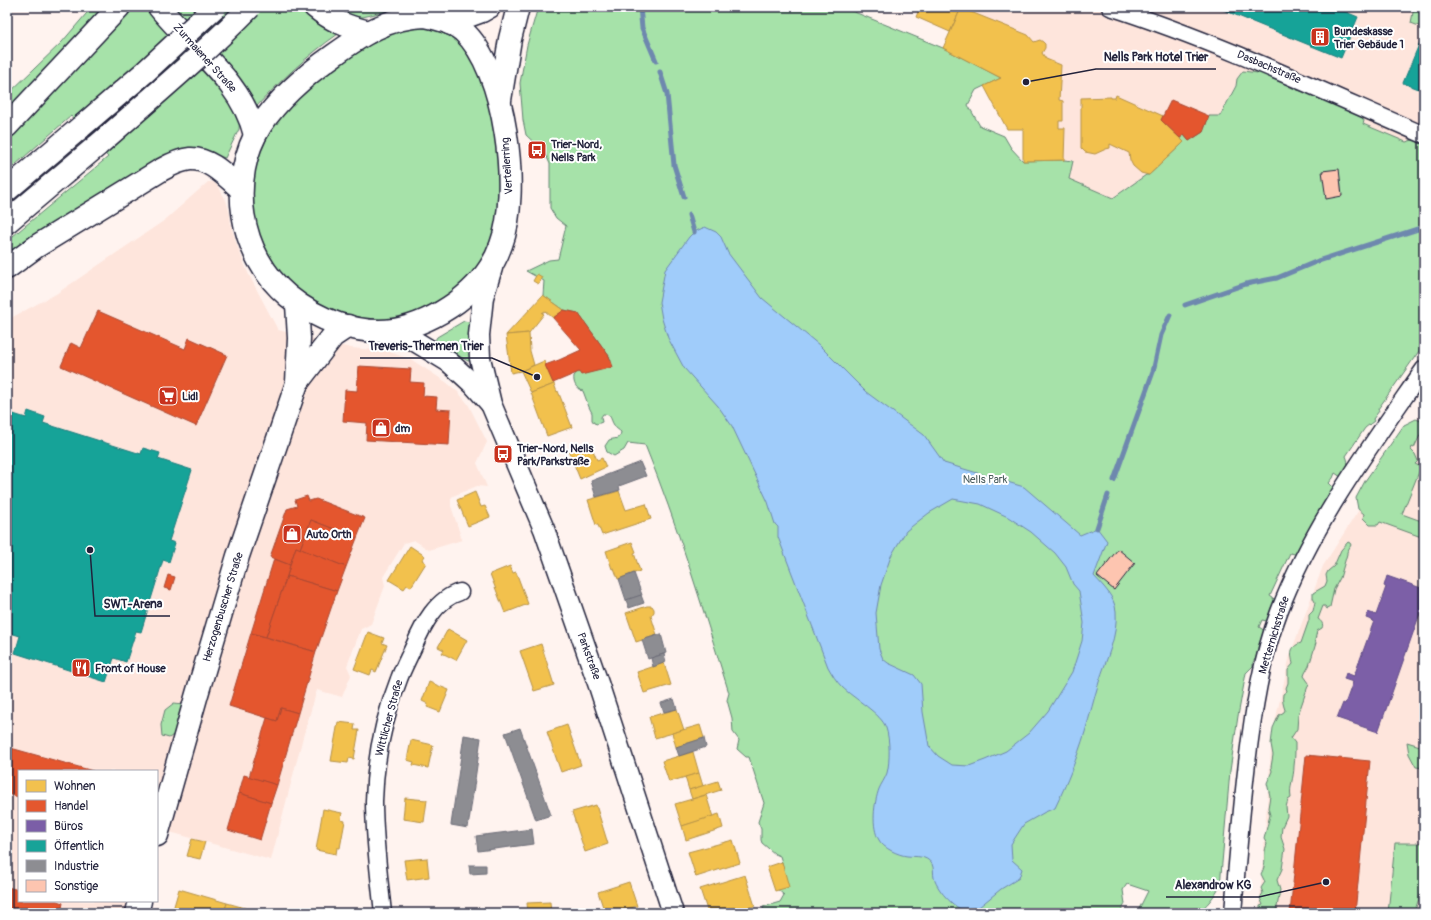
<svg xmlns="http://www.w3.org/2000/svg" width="1431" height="920" font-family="Pangolin,sans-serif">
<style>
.built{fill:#fee5dc}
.green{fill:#a6e2a9;stroke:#648272}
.water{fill:#a0ccfa;stroke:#6e88ae;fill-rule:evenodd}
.homes{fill:#f2c14e;stroke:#b49148}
.shops{fill:#e4572e;stroke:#aa4732}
.offices{fill:#7b5ea7;stroke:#604c87}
.public{fill:#17a398;stroke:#1a7c7c}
.industry{fill:#8d8d92;stroke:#6d6d78}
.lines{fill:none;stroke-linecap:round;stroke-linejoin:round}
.stream{stroke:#6e88ae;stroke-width:5}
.building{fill:#fdc5b0;stroke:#22223b}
.minor-casing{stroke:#22223b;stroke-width:19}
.tertiary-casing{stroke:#22223b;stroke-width:23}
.secondary-casing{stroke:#22223b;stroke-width:25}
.primary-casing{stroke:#22223b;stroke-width:25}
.motorway-casing{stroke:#22223b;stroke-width:25}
.minor{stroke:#fff;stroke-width:16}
.tertiary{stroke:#fff;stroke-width:20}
.secondary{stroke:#fff;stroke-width:22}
.primary{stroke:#fff;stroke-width:22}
.motorway{stroke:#fff;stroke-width:22}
.motorway-bridge-casing{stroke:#22223b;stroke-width:25;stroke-linecap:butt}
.motorway-bridge{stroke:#fff;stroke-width:22}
.labels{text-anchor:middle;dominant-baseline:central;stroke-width:4;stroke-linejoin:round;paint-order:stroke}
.poi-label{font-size:11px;font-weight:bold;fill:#22223b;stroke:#fff;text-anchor:start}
.street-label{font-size:11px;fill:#22223b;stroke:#fff}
.park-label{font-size:11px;fill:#4a5c5c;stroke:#fff}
.leader{fill:none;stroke:#22223b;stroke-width:1.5}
.callout-dot{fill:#22223b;stroke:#fff;stroke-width:1.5}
.callout-label{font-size:12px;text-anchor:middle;font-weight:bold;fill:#22223b;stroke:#fff;stroke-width:4;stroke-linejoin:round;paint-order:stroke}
</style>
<rect width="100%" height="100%" fill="#fff3ef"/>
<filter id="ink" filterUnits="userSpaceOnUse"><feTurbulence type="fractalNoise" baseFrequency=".025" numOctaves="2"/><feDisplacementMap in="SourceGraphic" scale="8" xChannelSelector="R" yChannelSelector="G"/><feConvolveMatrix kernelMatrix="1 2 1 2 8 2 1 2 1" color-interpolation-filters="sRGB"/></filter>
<g filter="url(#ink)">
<!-- built -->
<g class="built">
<path d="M961,7h463v143l-40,-17 -124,-56 -23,6 -17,33 -17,16 -14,9 -9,-3 4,4 -35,33h-3l-33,23 -44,-19 4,-18 -9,-1 -41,1v-32h-16l-23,-43 17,-8 -58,-30z"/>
<path d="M208,182h5l4,3 9,15 4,14 1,12 7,22 10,25 30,57 73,18 36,3 25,9 34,22 12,10 10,12 19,38 -10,21 10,24 -10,-1 -24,10 -2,2v8l11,34 -33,10 -15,-10 -10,3 -21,34 2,9 -14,38 -10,5 -14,37 4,9 -9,22 -25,-7 -14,47 -32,123 -112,-31 -2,6v-64h-138v130h121l-3,12h-130v-593l49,-26 109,-74z"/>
<path d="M1424,408v505h-165l13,-178 18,-80 33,-89z"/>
</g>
<!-- green -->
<g class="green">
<path d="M92,7h15l-100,108v-20l55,-53z"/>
<path d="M134,7h12l8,7 75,79 11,24 -1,12 -14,29 -26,-9 -13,-1 -22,8 -132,83 -25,20v-18l101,-84 -37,-41 -64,56v-30z"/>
<path d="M172,7h131l12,11 23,13v3c-30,21 -57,46 -82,73l-8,-17 -9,-12z"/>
<path d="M327,7h71l-3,2 -32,8 -16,-1z"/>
<path d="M538,7h304l101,41 58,30 -25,12 -8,15 12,21 24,10 7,12 12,13 41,-1 9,1 -4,18 44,19 33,-23h3l35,-33 -4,-4 4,-3 5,6 14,-9 6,-16h11l16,-30 1,-7 6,-8 15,2 4,-1 10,6 9,1 7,7 9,4 18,4 46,21 3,6 -1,3 43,18 10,-3 8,2v203l-46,65 1,2 -6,8 1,2 -9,7 -19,28c4,8 0,14 -5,21l-6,-4 -2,5 -4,5 4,4 -1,4 -23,38 -2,8 -8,18 -9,-2 -20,43 7,5 -5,21 -10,-2 -3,7 6,4 -1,7 -4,4 -2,5v8l-5,7v4l-7,7 -8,43 -8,55 -10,115c-6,10 -13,21 -24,27h-59l11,-22 -21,-7 -4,6 2,14 -5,9h-356l-1,-6 17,-5 4,-7 -8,-7 7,-22 -3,-10 -5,-2 -13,-11 -1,-3v-11l-3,-7 6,-19 -15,-46h-3l-9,-8 2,-9 -6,-8 -1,-14 -5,-18 2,-7c-26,-84 -51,-167 -84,-248l-17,-2 -4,7 -10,6 -7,-4 -2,-6 4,-6c5,-2 11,0 12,-8 -2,-2 -6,-4 -7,-7 -4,-6 -2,-11 -11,-11l-2,3 1,5 -5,2 -3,-1 -2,-3v-7l-3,-6 -6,-16c-7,-2 -10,-8 -9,-15l3,-4 33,-9 1,-2 -2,-5 -31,-43 -14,-3 -21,-15 1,-14 -18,-10 23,-11 9,-1 8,-33 -10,-8 -6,-10v-44l-5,-11 -19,-18 -3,-15 -3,-37 7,-38z"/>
<path d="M1414,7h10v21l-13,-5z"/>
<path d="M413,25c16,2 32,4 44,14 6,5 13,14 17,20 2,5 4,11 6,16 8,21 15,43 17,66 2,13 1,26 2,38 0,10 2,21 1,30 -1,10 -8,32 -12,41 -10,21 -26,38 -46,49 -7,5 -14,10 -22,13 -35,14 -75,7 -107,-11 -24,-15 -40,-35 -51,-61 -8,-16 -9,-32 -9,-50 2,-53 33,-83 72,-115 16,-14 40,-31 60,-40 9,-4 19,-6 28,-10z"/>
<path d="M464,321l11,2 -4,38h-3l-34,-19 3,-5z"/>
<path d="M1416,419l5,2 2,8 -9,19 -2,-1 -1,3 4,4 3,7 -3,3 6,3 -19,47 22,8v16l-44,-16 -2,3h-8l-7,-7 1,-4 -6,-5 -2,-11 9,-17 39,-56z"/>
<path d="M1348,542l2,1 1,2 -4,7v2l-7,24 -6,11 -4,18 -3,2 -2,-3h-2l-5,13c3,2 6,5 4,9l-5,3 -2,9 1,3 -7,23 -4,7 -1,3 5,7 -11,32 -1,14 -6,9 4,5c0,8 0,16 -1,23 0,12 -5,20 -3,32l-3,2 -2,7 1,9 -5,11 -1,10 4,12 -3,20 -5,11 3,10 -4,23h-16v-7l3,-1 -3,-7 3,-5 -2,-5 4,-6 -4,-8c7,-12 1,-18 6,-30l-3,-5 6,-24 -2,-7 2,-12 -3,-13 5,-12 -1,-4 2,-12 -2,-11 2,-16 6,-13 5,-3 1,-2c-2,-6 -3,-9 -2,-16l4,-3 -1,-3 2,-5v-13l5,-6c-2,-10 -4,-17 8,-21l8,-23v-5l4,-4 2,-9 -2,-4v-5l12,-7 2,-5 -1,-6 2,-4 6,-5 7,-16z"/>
<path d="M174,703l9,1 -7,29 -7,5 -7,-2 -1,-11 4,-15z"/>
<path d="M1424,735v33l-8,-1 -7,-13 -2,-12 13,4z"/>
<path d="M1395,843h29v41l-10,29h-26z"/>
</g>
<!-- water -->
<path class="water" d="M705,227l11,5 5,5 7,16 34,45 57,47 47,47 58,43 20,28 80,24 56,48 17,-7 10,13 -13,35c10,11 20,20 22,35 2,26 -10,48 -17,71 -5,16 -9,33 -14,50 -8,26 -18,51 -30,76l-10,4 -21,12 -13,20 1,16 10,9 -3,9 -18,11 -22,18 -9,6c-14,-3 -32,-21 -36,-35 -1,-4 0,-10 -2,-14 -6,-9 -16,-7 -25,-8 -9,-1 -24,-8 -28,-16 -8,-13 -5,-37 0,-51 2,-5 6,-10 8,-16 3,-11 3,-34 -1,-45 -4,-14 -33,-30 -44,-41 -6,-6 -10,-13 -14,-20l-50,-130v-10l-3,-3 -7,-22 -36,-76 -14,-20 -34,-38 -16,-30 -6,-19 -3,-17 6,-32 24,-33 5,-5zM953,499l27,5 28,13 23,15 24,21 11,14 7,17 6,7 5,32 -2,18 -10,31 -24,39 -19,22 -23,18 -21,9 -16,6 -17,-1 -14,-9 -9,-10 -6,-34 -2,-28 -7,-9 -26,-12 -5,-4 -4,-10 -3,-36 5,-28 10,-29 7,-12 8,-13 10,-8 13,-10z"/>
<!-- homes -->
<g class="homes">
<path d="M920,7h38l3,1 -11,24 -34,-15z"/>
<path d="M961,8l67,27 6,7 6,-2 3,2 2,2v4l-3,5 4,6 15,6 -2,35 4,1v20h-4v7h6l-1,32 -41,1v-32h-16l-23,-43 17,-8 -58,-30z"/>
<path d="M1116,95l47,21 -2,4 23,22 -35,33 -8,-2 -8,-7 -3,-6 -1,-7 -19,-9v4l-4,1 -11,5 -10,-2 -4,-4v-50l30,-1v1h4z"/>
<path d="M537,274l5,3 -4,7 -5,-3z"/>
<path d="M543,295l21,15 -11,8 -8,-7 -3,2 2,1 -15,19 -23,2z"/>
<path d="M529,333l1,18 4,14 -13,6 -10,2 -5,-38z"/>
<path d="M544,361l10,23 -23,9 -10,-22z"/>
<path d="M554,384l3,8 1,-1 14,36 -25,9 -16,-43z"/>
<path d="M590,443l7,17 5,-2 4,9 -26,12 -11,-27z"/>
<path d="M619,491l7,19 20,-6 5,15 -49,16 -4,-10h-2l-8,-25z"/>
<path d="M475,492l6,15 4,-1 5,11 -22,9 -11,-26z"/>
<path d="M632,542l4,10 -2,1 6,18 -22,8 -4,-11 -2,1 -6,-18z"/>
<path d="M410,546l15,10 -3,4 4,3 -15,24 -4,-2 -3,4 -15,-9z"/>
<path d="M510,566l3,7 3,-1 12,32 -23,9 -15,-39z"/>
<path d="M647,606h5l2,3v3l-3,4 6,19 -21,7 -10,-29z"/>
<path d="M448,629l19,11 -11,20 -14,-7 2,-3 -6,-3z"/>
<path d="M368,632l16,6 -2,5 5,2 -11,27 -4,-2 -2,5 -16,-6z"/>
<path d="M541,644l13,41 -20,6 -14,-40z"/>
<path d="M664,663l7,22 -27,8 -7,-21z"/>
<path d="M429,682l20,8 -9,22 -13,-5 1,-3 -6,-3z"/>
<path d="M677,709l7,21 -29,8 -6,-21z"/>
<path d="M338,722l17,2 -1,6h5l-5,29 -5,-1 -1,5 -17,-2z"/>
<path d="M567,725l14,40 -20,7 -14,-40z"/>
<path d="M700,725l4,13 -28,9 -4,-14z"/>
<path d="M411,740l22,5 -5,23 -15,-3 1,-3 -7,-2z"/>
<path d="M693,752l6,21 -30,9 -7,-21z"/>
<path d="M699,773l4,13 -14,4 -4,-13z"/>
<path d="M718,781l3,9 -29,9 -3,-9z"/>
<path d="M706,795l7,22 -31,9 -7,-22z"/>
<path d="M405,798l22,2 -3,22 -21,-3z"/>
<path d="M596,805l12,39 -23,8 -13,-40z"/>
<path d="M323,809l19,4 -1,7 4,1 -5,27h-3l-1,6 -20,-4z"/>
<path d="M719,814l4,14 -37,12 -4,-14z"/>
<path d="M192,839l13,3 -5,17 -13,-3z"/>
<path d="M733,840l7,23 -44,14 -8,-25z"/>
<path d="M427,858l2,19 -22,3 -3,-20z"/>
<path d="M782,862l7,25 -14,4 -8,-24z"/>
<path d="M745,875l10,31 -12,3 1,4h-36l-8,-24z"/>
<path d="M629,882l8,24 -22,7h-10l-7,-21z"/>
<path d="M179,889l48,14 -3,10h-52z"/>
<path d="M550,902l1,11h-23l-1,-10z"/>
<path d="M227,903l36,10h-39z"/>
<path d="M490,910v3h-22z"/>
</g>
<!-- shops -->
<g class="shops">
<path d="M1171,100l38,16 -6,16 -14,9 -5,-6 -4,3 -19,-18z"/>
<path d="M564,310l14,3 31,43 4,11 -32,8 -2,-3 -26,11 -8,-18 14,-5 22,-10 -28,-32z"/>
<path d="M98,311l87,38 4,-11 38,17 -31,71 -135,-60 10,-23 10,5z"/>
<path d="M359,366l52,3 -1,13 14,1 -1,13 14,1 -1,12 15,1 -2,35 -83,-5 1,-17 -24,-2 2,-31 12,1z"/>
<path d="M307,496l2,5 7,-2 49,19 -8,20 -46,-18 -11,29 -4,-2 -6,18 -20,-8 17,-48 10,-3 -2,-6z"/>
<path d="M311,520l46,18 -11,29 -46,-18z"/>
<path d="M296,547l50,20 -9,24 -50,-15 3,-11z"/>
<path d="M274,559l16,6 -3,11 -21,61 -15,-4z"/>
<path d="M168,575l7,2 -4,13 -7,-2z"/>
<path d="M287,576l50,15 -21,61 -50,-15z"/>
<path d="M251,633l65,19 -18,61 -17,-5 -4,13 -48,-15z"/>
<path d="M281,708l17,5 -21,72 -28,-8 18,-59 10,3z"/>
<path d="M7,747l36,10 50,14h-74v26l-12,-3z"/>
<path d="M1306,755l64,6 -15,152h-65z"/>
<path d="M244,775l33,10 -6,18 -32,-10z"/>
<path d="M239,793l32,10 -11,37 -32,-10z"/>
<path d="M7,887l12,3v11h38l6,2 -2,10h-54z"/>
</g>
<!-- offices -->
<path class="offices" d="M1387,576l37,13v13l-46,130 -41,-14 6,-15 2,1 8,-22 -9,-3 2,-6 8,3 20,-55 -8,-3 2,-6 8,3 10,-28 -2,-1z"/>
<!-- public -->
<g class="public">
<path d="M1216,7h118l24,10 -17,41z"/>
<path d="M1420,42l4,1v48l-21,-8z"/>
<path d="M28,411l17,6 -2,6 98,31 2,-6 17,5 -2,6 34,11 -23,71 6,2 -6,19 -6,-2 -22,72 -5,-1 -10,31 -12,-4 -8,24 -91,-29 5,-17 -13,-4v-220l19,6z"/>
</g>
<!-- industry -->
<g class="industry">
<path d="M640,462l6,14 -27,10 1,4 -24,7 -5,-16z"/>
<path d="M634,573l8,22 -16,5 -7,-21z"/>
<path d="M641,595l3,8 -15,5 -3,-8z"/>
<path d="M661,634l5,19 -18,6 -6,-19z"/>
<path d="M664,654l2,8 -13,5 -2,-9z"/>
<path d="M674,699l3,10 -13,3 -3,-9z"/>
<path d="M520,728l31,87 -15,5 -31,-87z"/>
<path d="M464,735l17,3 -13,90 -17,-3z"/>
<path d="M704,738l2,9 -27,9 -3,-9z"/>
<path d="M532,829l2,15 -56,7 -2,-15z"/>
<path d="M469,865h17v8l-16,1z"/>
</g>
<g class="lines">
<!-- stream -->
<g class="stream">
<path d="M640,7l2,21 14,33"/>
<path d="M660,72l7,22 7,71 10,32"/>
<path d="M689,215l5,17"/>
<path d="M1185,305l61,-21 31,-6 41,-17 106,-34"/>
<path d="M1114,480l39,-108 8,-37 9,-20"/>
<path d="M1097,528l11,-33"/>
</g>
</g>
<!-- building -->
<g class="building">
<path d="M1339,169l3,27 -16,3 -4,-28z"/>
<path d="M1118,549l17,14 -21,27 -17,-14z"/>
</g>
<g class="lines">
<!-- minor casing -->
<g class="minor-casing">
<g id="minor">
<path d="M1110,7c108,35 210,83 314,128"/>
<path d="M383,913c-4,-37 -9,-75 -9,-112 1,-41 10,-84 25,-122 4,-11 10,-22 15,-33 9,-21 22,-47 46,-54"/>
<path d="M1233,913c4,-50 8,-100 14,-150 6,-50 14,-104 32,-151 34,-89 91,-165 145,-243"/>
</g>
</g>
<!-- tertiary casing -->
<g class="tertiary-casing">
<g id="tertiary">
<path d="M492,268l-9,29 -4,38 1,23 11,46 53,125 55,157 74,227"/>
<path d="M395,329l54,33 25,23 16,18"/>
</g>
</g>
<!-- secondary casing -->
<g class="secondary-casing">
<g id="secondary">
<path d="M159,7c34,42 83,74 96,128"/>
<path d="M315,7c17,14 33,20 54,25"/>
<path d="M425,16c13,3 27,6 38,15 43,38 58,162 38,214 -8,23 -24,42 -44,57 -18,13 -40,24 -63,28 -37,5 -77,-10 -106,-34 -49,-41 -61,-117 -27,-171 18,-27 46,-51 73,-70 28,-20 54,-38 91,-39z"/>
<path d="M449,23l33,-12 7,-4"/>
<path d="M500,100l10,-61 8,-32"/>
<path d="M297,383l36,-47 15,-10"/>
<path d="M157,835l40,-141 41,-138 59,-173 2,-45 -2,-34"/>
<path d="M137,913l3,-12"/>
</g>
</g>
<!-- primary casing -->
<g class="primary-casing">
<g id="primary">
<path d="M7,126l112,-119"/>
<path d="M7,268l30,-22 124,-76c9,-5 19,-10 29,-11 20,-1 37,18 51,30"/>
</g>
</g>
<!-- motorway casing -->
<g class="motorway-casing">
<g id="motorway">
<path d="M420,7l5,9"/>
<path d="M7,190l74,-63"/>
<path d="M7,222l91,-77"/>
</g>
</g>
<!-- minor -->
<use href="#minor" class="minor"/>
<!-- tertiary -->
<use href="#tertiary" class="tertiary"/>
<!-- secondary -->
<use href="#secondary" class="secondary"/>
<!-- primary -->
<use href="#primary" class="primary"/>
<!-- motorway -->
<use href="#motorway" class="motorway"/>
<!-- motorway-bridge casing -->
<g class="motorway-bridge-casing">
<g id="motorway-bridge">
<path d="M81,127l64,-55 70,-65"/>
<path d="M98,145c51,-45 104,-89 152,-138"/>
</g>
</g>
<!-- motorway-bridge -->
<use href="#motorway-bridge" class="motorway-bridge"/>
</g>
</g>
<!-- icons -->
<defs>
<g id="building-square" transform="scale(1)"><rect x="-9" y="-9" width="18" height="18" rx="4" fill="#c8321e" stroke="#fff"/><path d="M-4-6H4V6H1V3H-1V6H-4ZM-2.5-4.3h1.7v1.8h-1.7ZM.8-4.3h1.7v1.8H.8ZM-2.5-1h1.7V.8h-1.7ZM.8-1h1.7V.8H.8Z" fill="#fff"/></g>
<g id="bus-square" transform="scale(1)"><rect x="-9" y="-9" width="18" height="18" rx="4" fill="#c8321e" stroke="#fff"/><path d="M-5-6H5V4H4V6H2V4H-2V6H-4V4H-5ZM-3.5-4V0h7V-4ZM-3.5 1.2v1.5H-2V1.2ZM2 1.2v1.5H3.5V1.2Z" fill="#fff"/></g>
<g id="supermarket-square" transform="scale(1)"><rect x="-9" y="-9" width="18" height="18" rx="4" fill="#c8321e" stroke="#fff"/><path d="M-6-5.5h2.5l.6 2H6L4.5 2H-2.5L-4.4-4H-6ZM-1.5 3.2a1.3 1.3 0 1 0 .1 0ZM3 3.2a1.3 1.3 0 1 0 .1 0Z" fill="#fff"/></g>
<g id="shop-square" transform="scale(1)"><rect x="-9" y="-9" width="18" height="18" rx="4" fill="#c8321e" stroke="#fff"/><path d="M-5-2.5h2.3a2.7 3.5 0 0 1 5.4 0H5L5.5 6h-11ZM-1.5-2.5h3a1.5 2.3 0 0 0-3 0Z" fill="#fff"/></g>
<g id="restaurant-square" transform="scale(1)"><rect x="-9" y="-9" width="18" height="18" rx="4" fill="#c8321e" stroke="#fff"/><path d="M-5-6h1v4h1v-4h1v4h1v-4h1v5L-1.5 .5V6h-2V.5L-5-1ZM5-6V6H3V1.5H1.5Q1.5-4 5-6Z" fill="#fff"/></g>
</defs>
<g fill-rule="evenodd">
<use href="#building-square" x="1320" y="37"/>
<use href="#bus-square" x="537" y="150"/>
<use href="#supermarket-square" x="168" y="396"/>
<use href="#shop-square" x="381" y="428"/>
<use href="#bus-square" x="503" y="454"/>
<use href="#shop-square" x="292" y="534"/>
<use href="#restaurant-square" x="81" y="668"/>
</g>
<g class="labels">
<!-- poi labels -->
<g class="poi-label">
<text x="1334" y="31">Bundeskasse<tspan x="1334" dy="13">Trier Gebäude 1</tspan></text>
<text x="551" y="144">Trier-Nord,<tspan x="551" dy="13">Nells Park</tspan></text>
<text x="182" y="396">Lidl</text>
<text x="395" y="428">dm</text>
<text x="517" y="448">Trier-Nord, Nells<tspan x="517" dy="13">Park/Parkstraße</tspan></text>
<text x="306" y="534">Auto Orth</text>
<text x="95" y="668">Front of House</text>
</g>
<!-- street labels -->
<g class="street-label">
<text transform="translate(205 58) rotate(48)">Zurmaiener Straße</text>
<text transform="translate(1269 67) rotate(23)">Dasbachstraße</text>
<text transform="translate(507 166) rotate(-94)">Verteilerring</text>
<text transform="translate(223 607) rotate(-73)">Herzogenbuscher Straße</text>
<text transform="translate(1274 635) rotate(-73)">Metternichstraße</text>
<text transform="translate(589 656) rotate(70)">Parkstraße</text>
<text transform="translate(389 718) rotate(-75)">Wittlicher Straße</text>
</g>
<!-- park labels -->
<g class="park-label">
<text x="985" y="479">Nells Park</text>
</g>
</g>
<!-- callouts -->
<path class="leader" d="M1026 82L1096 69H1216M537 377L492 358H360M90 550L95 616H170M1326 882L1259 897H1166"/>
<g class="callout-dot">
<circle cx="1026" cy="82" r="4"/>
<circle cx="537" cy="377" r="4"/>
<circle cx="90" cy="550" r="4"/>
<circle cx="1326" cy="882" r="4"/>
</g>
<g class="callout-label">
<text x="1156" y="61">Nells Park Hotel Trier</text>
<text x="426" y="350">Treveris-Thermen Trier</text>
<text x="133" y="608">SWT-Arena</text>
<text x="1213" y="889">Alexandrow KG</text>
</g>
<!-- margin -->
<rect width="1431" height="920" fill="none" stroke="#fff" stroke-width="24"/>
<rect x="12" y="12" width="1407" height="896" fill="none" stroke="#22223b" stroke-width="1.5" filter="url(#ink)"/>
<!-- legend -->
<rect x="18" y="770" width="140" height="132" fill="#ffffff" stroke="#a7a7b1"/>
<rect x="26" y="780" width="20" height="12" fill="#f2c14e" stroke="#a7a7b1"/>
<text x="54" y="790" font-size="12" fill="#22223b">Wohnen</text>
<rect x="26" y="800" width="20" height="12" fill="#e4572e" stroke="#a7a7b1"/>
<text x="54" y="810" font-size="12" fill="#22223b">Handel</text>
<rect x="26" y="820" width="20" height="12" fill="#7b5ea7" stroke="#a7a7b1"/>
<text x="54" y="830" font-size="12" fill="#22223b">Büros</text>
<rect x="26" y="840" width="20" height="12" fill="#17a398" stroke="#a7a7b1"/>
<text x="54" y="850" font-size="12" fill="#22223b">Öffentlich</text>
<rect x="26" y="860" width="20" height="12" fill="#8d8d92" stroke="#a7a7b1"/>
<text x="54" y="870" font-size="12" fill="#22223b">Industrie</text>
<rect x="26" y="880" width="20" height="12" fill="#fdc5b0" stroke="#a7a7b1"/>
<text x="54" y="890" font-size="12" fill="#22223b">Sonstige</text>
</svg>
